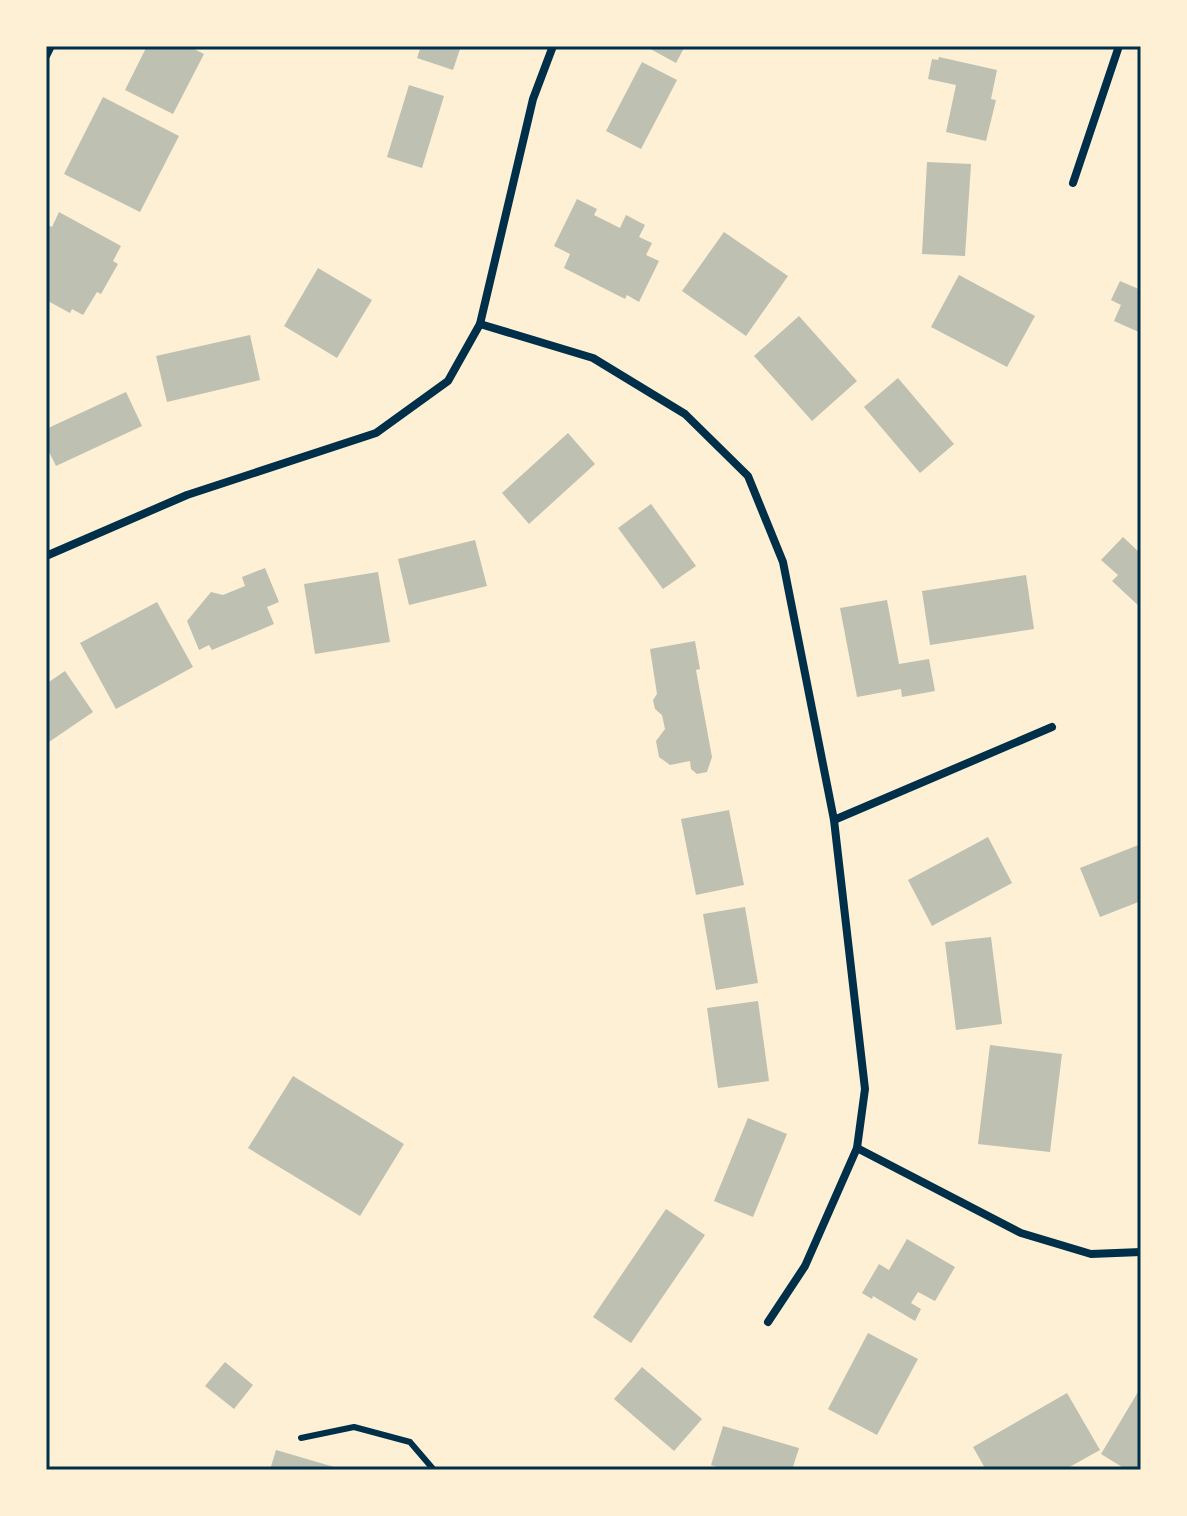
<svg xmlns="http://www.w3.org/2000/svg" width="1187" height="1516" font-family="Poppins,sans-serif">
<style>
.building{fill:#bec0b2}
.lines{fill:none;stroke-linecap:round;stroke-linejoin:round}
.service{stroke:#003049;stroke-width:6}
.minor{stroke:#003049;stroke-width:8}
.neatline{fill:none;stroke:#003049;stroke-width:3}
</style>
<rect width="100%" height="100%" fill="#fdf0d5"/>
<!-- building -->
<g class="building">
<path d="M147,46h41l16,8 -31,60 -48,-24z"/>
<path d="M421,46h40l-8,24 -36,-12z"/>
<path d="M645,46h40l-9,17z"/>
<path d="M939,57l58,13 -6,29 5,1 -10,41 -40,-9 10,-47 -28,-6 4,-20 6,1z"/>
<path d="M642,62l35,18 -36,69 -35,-18z"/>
<path d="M409,85l35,11 -22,72 -35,-11z"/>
<path d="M103,97l76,39 -39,76 -76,-38z"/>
<path d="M927,162l44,2 -6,92 -43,-2z"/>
<path d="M577,199l20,10 -3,6 26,13 6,-13 19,10 -6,12 13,6 -6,12 13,6 -20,41 -12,-7 -2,4 -61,-31 6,-14 -16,-8z"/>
<path d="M59,212l62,34 -8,15 5,3 -17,30 -4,-2 -14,23 -11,-6 -2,4 -24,-13v-71l2,-4 4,2z"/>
<path d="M724,232l64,44 -42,60 -64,-45z"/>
<path d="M318,268l54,32 -35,58 -53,-32z"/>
<path d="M959,275l76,41 -28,51 -76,-40z"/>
<path d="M1120,281l21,9v43l-27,-12 7,-16 -10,-5z"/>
<path d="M799,316l58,65 -45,40 -58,-65z"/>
<path d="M250,335l10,45 -93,22 -11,-46z"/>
<path d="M898,378l56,66 -34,29 -56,-66z"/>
<path d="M126,392l16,34 -86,40 -10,-20v-17z"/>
<path d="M568,433l27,31 -66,60 -27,-31z"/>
<path d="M651,504l45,62 -33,23 -45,-61z"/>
<path d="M1123,537l18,17v54l-29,-27 6,-6 -17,-15z"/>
<path d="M475,540l12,46 -78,19 -11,-46z"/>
<path d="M265,568l14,34 -12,5 7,17 -62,26 -3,-5 -10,5 -12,-29 24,-29 12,3 22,-9 -3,-9z"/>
<path d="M378,572l12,70 -75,12 -11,-70z"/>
<path d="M1026,575l8,54 -104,16 -8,-54z"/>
<path d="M887,600l12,64 30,-5 6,32 -33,6 -1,-8 -44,8 -17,-89z"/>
<path d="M157,602l36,65 -77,42 -36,-66z"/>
<path d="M695,641l5,28 -4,1 16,87 -5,15 -10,2 -6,-5 -1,-8 -20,4 -11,-8 -3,-16 9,-12 -3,-14 -7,-6 -2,-9 4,-6 -7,-45z"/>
<path d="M65,671l28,41 -47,32v-60z"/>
<path d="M729,810l15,75 -48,10 -15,-76z"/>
<path d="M988,837l24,46 -80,43 -24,-46z"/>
<path d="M1141,844v57l-41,16 -20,-49z"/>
<path d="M745,907l13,76 -42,7 -13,-76z"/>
<path d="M991,937l11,87 -46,6 -11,-88z"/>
<path d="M758,1001l11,80 -51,7 -11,-80z"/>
<path d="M990,1045l72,9 -12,98 -72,-8z"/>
<path d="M293,1076l111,68 -44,72 -112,-68z"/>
<path d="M748,1118l39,16 -34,83 -39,-16z"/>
<path d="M666,1209l39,26 -74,108 -38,-26z"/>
<path d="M907,1239l48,28 -20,34 -17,-9 -7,11 10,6 -6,12 -42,-25 -1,3 -10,-6 17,-29 10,6z"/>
<path d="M868,1333l50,26 -41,76 -49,-26z"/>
<path d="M225,1362l28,23 -19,24 -29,-23z"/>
<path d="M642,1367l60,52 -28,32 -60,-52z"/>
<path d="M1138,1392l3,2v76h-14l-26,-16z"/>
<path d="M1067,1393l33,57 -36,20h-78l-13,-23z"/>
<path d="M723,1426l76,22 -7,22h-66l-15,-5z"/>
<path d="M276,1450l65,19 -1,1h-70z"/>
</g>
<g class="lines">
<!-- service -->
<path class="service" d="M301,1438l53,-11 56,15 24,28"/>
<!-- minor -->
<g class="minor">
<path d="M46,56l5,-10"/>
<path d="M1073,183l46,-137"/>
<path d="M480,324l113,34 92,56 63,62 35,86 51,258 31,269 -8,59 -52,118 -37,56"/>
<path d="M46,556l141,-61 189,-62 72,-52 32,-57 53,-225 20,-53"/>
<path d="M834,820l218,-93"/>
<path d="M857,1148l164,85 70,21 50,-2"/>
</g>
</g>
<!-- border -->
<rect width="1187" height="1516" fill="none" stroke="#fdf0d5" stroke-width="96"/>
<rect x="48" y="48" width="1091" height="1420" class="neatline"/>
</svg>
